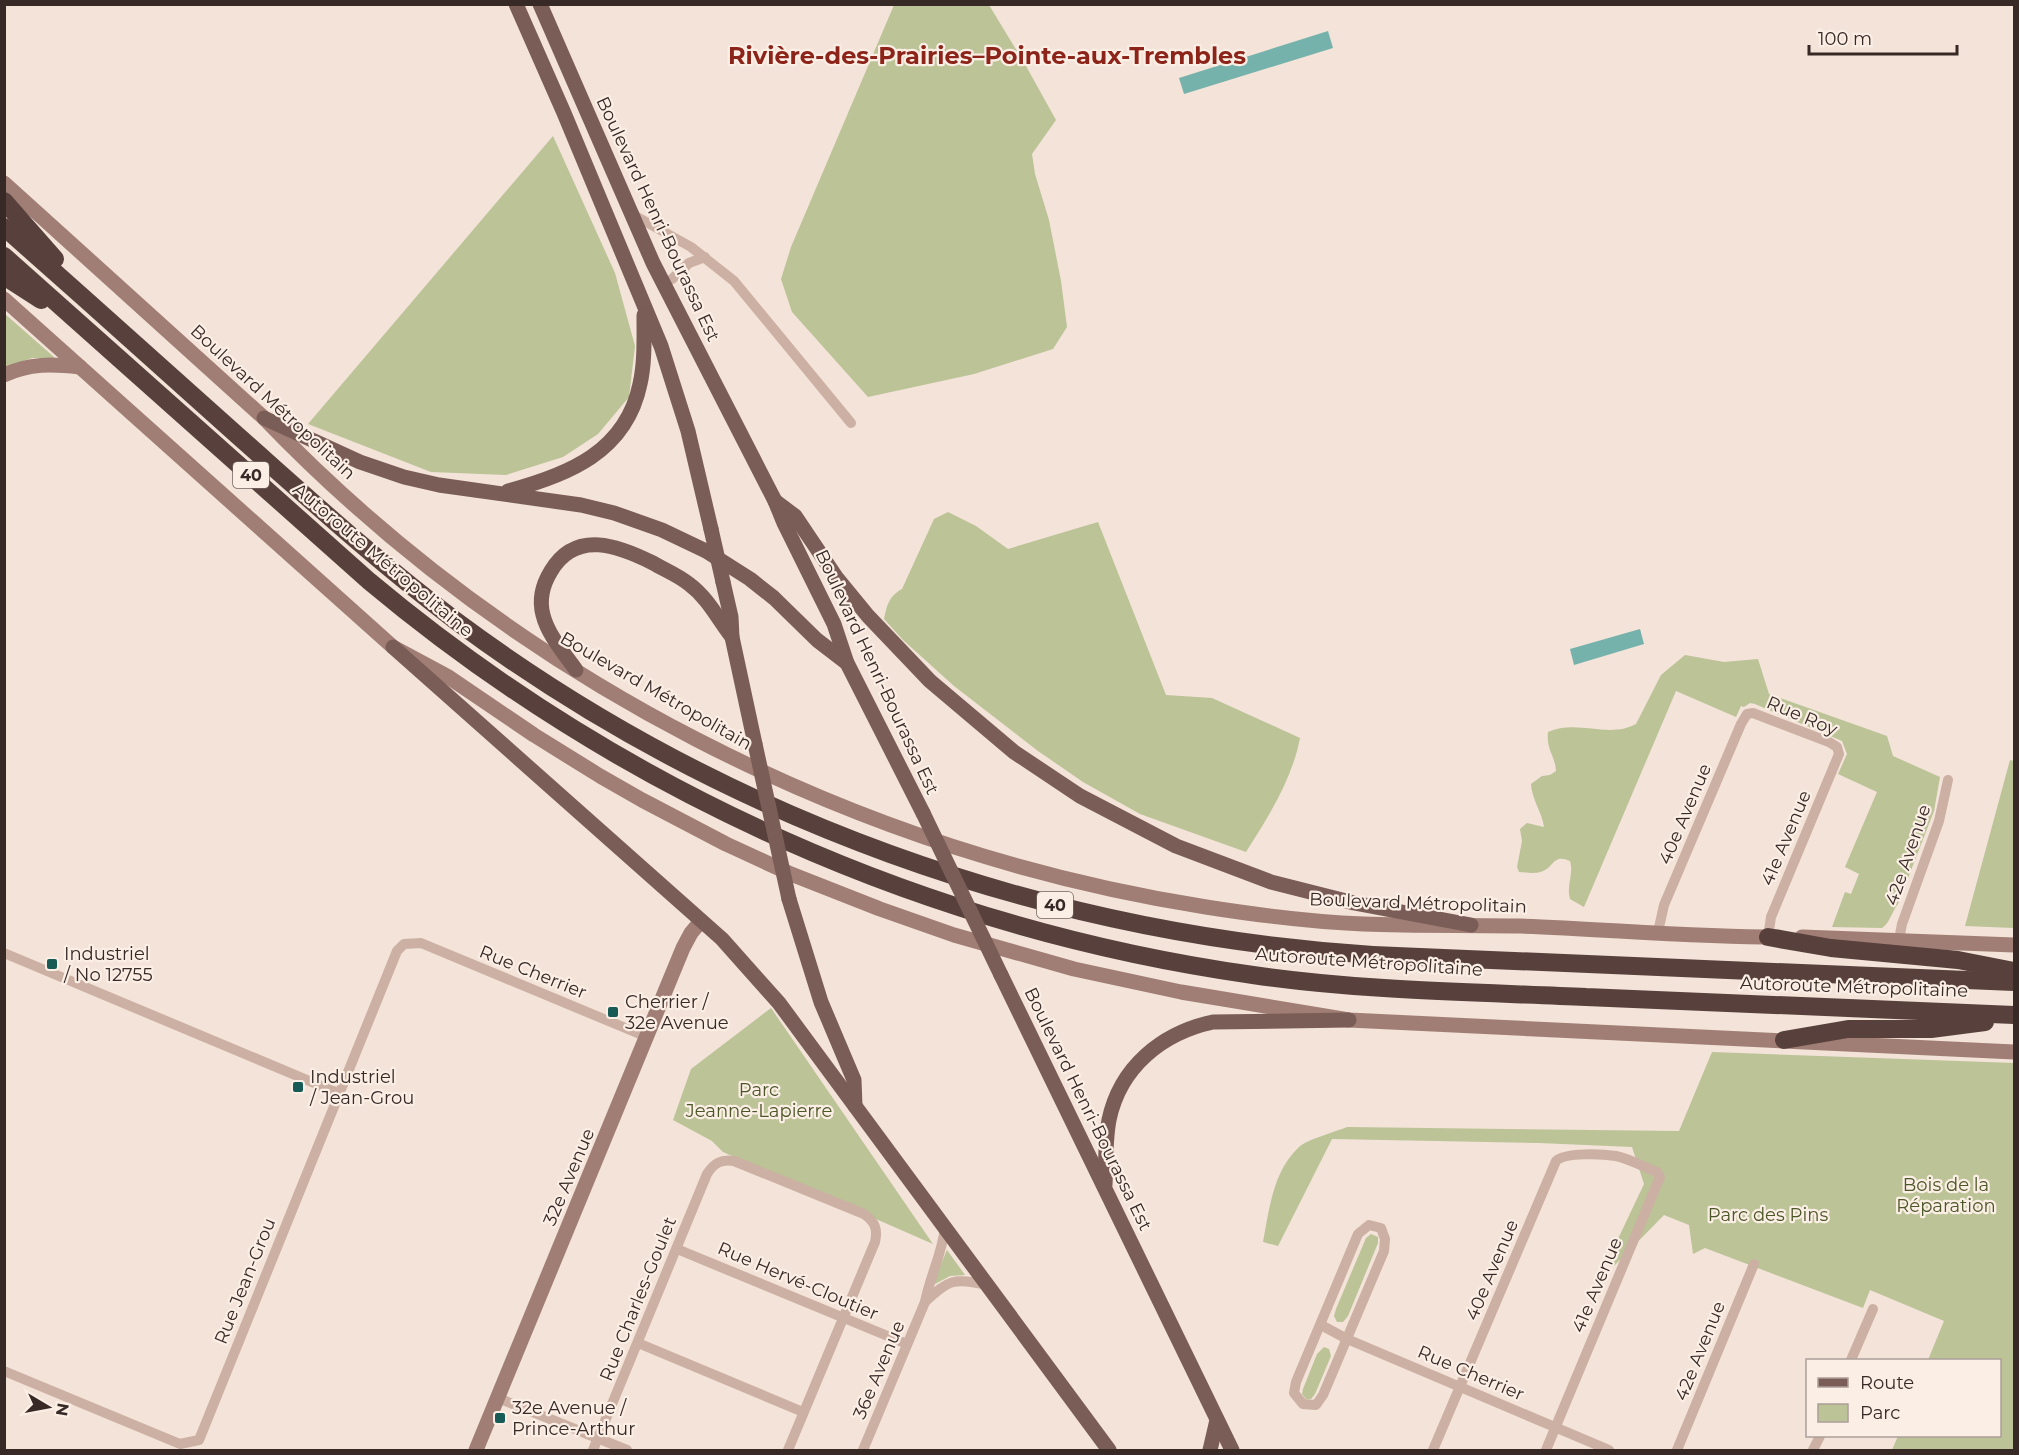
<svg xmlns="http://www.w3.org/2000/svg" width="2019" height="1455" font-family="Montserrat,sans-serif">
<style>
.green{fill:#bbc397}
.water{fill:#75b2ac}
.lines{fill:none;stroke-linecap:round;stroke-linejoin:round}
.street{stroke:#ccb0a3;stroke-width:10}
.secondary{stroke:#a07e75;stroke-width:15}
.primary{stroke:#7a5d56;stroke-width:15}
.highway{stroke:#58413c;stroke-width:18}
.primary-bridge{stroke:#7a5d56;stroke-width:15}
.poi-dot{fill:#185b56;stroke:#fbeee5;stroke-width:2}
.labels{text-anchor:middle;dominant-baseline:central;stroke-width:4.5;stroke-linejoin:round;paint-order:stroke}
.shield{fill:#fbeee5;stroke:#71645f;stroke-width:1.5}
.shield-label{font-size:16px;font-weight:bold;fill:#362926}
.street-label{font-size:18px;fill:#362926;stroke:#fbeee5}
.poi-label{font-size:18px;fill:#362926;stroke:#fbeee5;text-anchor:start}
.park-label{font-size:18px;fill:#4c5728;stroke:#fbeee5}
.district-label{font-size:24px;font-weight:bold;fill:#8c2419;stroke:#fbeee5}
</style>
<rect width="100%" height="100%" fill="#f3e3d8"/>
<!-- green -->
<g class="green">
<path d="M894,5h95l37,61 30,54 -24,34 3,20 14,46 12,61 6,46 -14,22 -79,25 -106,23 -76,-85 -11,-33 10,-32z"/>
<path d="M553,136l62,137 20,73 -6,51 -31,37 -35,23 -57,18 -75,-3 -123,-48z"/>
<path d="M5,314l49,43v1h-22l-27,10z"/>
<path d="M948,512l28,14 32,23 90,-27 68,173 46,3 88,40c-8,42 -32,79 -54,114l-106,-38 -57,-32 -45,-31 -84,-65 -51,-46 -19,-21c3,-14 5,-23 18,-30l32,-70z"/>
<path d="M1685,655l39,7 34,-3 11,35 118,42 6,20 47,21 -6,34 -36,93c-6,7 -8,19 -16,24l-50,-1 13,-35 6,2 8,-20 -14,-7 32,-75 -39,-18 9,-20 -5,-13 -87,-37 -5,-1 -6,4 -3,-1 -5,11 -60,-26 -92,216 -14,-8c-4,-13 4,-25 0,-38 -18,-8 -15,7 -30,11 -6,2 -15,0 -21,0l-2,-5 5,-26 -2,-12 7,-6 17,4c-2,-15 -12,-27 -13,-43l11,-8 8,-1 6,-4c-1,-16 -10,-21 -8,-39 29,-13 61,7 88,-8l25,-49z"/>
<path d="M2010,760l4,1v167l-49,-2z"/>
<path d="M771,1008l162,236 -210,-92 -11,-11 -39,-21 18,-51z"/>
<path d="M1712,1052l302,11v387h-122l6,-14h102v-76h-72l16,-39 -74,-31 -7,18 -158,-60 -12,6 -4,-29 -25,-10 -51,52 4,-26 27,-57 -12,-37 -93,-4 -207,-4 -54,107 -15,-4c6,-32 10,-71 36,-95 9,-8 36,-15 48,-20l332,4z"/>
<path d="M1371,1234l7,3v6l-30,73 -5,6h-6l-3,-6 2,-7 30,-71z"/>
<path d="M947,1250l18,25 -15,1 -15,8 -1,-4z"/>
<path d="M1324,1347l5,2 2,7 -16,38 -4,5h-5l-4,-5 1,-5 14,-35z"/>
</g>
<!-- water -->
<g class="water">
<path d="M1328,31l5,17 -149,46 -5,-16z"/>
<path d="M1640,629l4,15 -70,21 -4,-16z"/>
</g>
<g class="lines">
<!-- street -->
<g class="street">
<path d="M630,213l61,34 43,34 117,142"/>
<path d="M663,284l9,-5 17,-16 16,-6"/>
<path d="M1658,932l6,-27 77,-181 6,-10 6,-1 76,29 8,5 2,7 -68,163 -3,20"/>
<path d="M1899,940l3,-16 37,-103 9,-41"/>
<path d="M4,953l334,140"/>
<path d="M1369,1225l12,3 4,11 -1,12 -61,144 -7,10 -13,-1 -9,-11 2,-11 62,-148z"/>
<path d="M677,1249l230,95"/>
<path d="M925,1302c23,-22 30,-25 61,-17"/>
<path d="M1321,1325l26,14 262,111"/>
<path d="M638,1343l165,69"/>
<path d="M1851,1360l22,-51"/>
<path d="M4,1371l176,73 19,-4 198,-489 7,-7 17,-1 226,94"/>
<path d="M498,1398l129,52"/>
<path d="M593,1450l114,-276c7,-11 14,-15 27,-13l130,53c11,8 14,15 11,28l-87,208"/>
<path d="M863,1450l62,-148c5,-26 17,-48 20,-74"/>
<path d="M1433,1450l123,-289c9,-9 47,-7 60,-5 14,3 28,11 41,16l3,5 -114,273"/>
<path d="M1677,1450l77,-186"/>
<path d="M1813,1450l7,-14"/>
</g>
<!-- secondary -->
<g class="secondary">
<path d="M4,183l260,235c250,260 587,433 942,489 51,8 104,15 157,17 52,2 105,1 157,2 86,3 172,11 258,11"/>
<path d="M4,299l389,348 54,29 87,59 66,41 42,24 84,44 65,30 89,35 74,26 120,34 107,23 168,28 665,32"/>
<path d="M4,375c26,-12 48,-11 76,-8"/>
<path d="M1802,937l212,8"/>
<path d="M476,1450l207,-502 8,-15 10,-12"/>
</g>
<!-- primary -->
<g class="primary">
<path d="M516,4l48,109 97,233 27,85 23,98"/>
<path d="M540,4l113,259 122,238 9,22 50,101 13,39 76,150"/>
<path d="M264,418l96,44 44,15 35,8 142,20 33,8 48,17 44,21 44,28 24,19 43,42 30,23"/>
<path d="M508,491c60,-16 118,-39 132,-107 5,-22 4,-46 4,-69"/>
<path d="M775,501l20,15 41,61 32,39 62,65 84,71 66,44 96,50 95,36 83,21 117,22"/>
<path d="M723,582l8,35 1,20 23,107"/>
<path d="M393,647l329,292 57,64 330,447"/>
<path d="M576,670c-12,-17 -28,-35 -33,-55 -4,-15 0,-31 8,-44 25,-42 68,-25 102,-8 12,7 25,12 36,21 19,14 29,35 43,53"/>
<path d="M789,899l32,103 33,78 1,26"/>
<path d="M1001,975l231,475"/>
<path d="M1105,1185c1,-22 0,-44 4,-65 11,-53 53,-87 104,-98l136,-2"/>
<path d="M1210,1450l7,-30"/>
</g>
<!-- highway -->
<g class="highway">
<path d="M4,201l51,58"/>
<path d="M4,227c78,69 155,138 233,208 71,63 142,128 219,186 265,197 587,313 917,334l641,27"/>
<path d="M4,256l365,325c252,211 559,348 884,394 110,16 222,17 333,22 143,6 286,12 428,18"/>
<path d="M4,276l37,24"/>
<path d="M1768,937l63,11 127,12 56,11"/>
<path d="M1784,1040l64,-11h83l54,-7"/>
</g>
<!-- primary-bridge -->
<g class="primary-bridge">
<path d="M711,529l12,53"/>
<path d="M755,744l34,155"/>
<path d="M923,813l78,162"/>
</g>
</g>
<!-- markers -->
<g class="poi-dot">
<rect x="46" y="958" width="12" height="12" rx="3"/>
<rect x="607" y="1006" width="12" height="12" rx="3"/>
<rect x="292" y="1081" width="12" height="12" rx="3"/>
<rect x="494" y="1412" width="12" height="12" rx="3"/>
</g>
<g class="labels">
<!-- shield labels -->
<g class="shield">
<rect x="233" y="462" width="36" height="26" rx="4.5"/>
<rect x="1037" y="892" width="36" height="26" rx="4.5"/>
</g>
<g class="shield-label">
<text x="251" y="475">40</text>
<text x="1055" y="905">40</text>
</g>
<!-- street labels -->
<g class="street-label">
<text transform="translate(658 219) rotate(65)">Boulevard Henri-Bourassa Est</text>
<text transform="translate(273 402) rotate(43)">Boulevard Métropolitain</text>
<text transform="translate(383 560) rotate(40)">Autoroute Métropolitaine</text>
<text transform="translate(877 672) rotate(65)">Boulevard Henri-Bourassa Est</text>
<text transform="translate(656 691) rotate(30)">Boulevard Métropolitain</text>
<text transform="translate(1802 716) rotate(23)">Rue Roy</text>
<text transform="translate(1685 814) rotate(-67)">40e Avenue</text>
<text transform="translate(1786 838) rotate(-67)">41e Avenue</text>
<text transform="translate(1908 855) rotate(-71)">42e Avenue</text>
<text transform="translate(1418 903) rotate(2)">Boulevard Métropolitain</text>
<text transform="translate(1369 962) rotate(4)">Autoroute Métropolitaine</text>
<text transform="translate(533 972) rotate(22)">Rue Cherrier</text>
<text transform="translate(1854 987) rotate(2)">Autoroute Métropolitaine</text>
<text transform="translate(1088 1109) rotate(64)">Boulevard Henri-Bourassa Est</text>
<text transform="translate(569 1177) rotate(-67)">32e Avenue</text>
<text transform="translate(1492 1270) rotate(-67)">40e Avenue</text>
<text transform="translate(245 1281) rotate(-68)">Rue Jean-Grou</text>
<text transform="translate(798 1281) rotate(23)">Rue Hervé-Cloutier</text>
<text transform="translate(1597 1285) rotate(-67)">41e Avenue</text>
<text transform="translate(638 1299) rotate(-68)">Rue Charles-Goulet</text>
<text transform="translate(1700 1351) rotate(-68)">42e Avenue</text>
<text transform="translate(879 1370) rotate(-67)">36e Avenue</text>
<text transform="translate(1471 1373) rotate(23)">Rue Cherrier</text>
</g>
<!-- poi labels -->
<g class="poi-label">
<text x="64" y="954">Industriel<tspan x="64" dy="21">/ No 12755</tspan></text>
<text x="625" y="1002">Cherrier /<tspan x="625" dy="21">32e Avenue</tspan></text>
<text x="310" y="1077">Industriel<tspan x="310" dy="21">/ Jean-Grou</tspan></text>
<text x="512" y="1408">32e Avenue /<tspan x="512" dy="21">Prince-Arthur</tspan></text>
</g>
<!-- park labels -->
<g class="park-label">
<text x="759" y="1090">Parc<tspan x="759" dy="21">Jeanne-Lapierre</tspan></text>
<text x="1946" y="1185">Bois de la<tspan x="1946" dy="21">Réparation</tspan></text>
<text x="1768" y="1215">Parc des Pins</text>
</g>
<!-- district labels -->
<g class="district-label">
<text x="987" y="55">Rivière-des-Prairies–Pointe-aux-Trembles</text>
</g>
</g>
<!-- border -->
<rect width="2019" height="1455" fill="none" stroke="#362926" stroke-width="12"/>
<!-- legend -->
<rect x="1806" y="1359" width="195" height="78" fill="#fbeee5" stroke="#ac9f99" stroke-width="1.5"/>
<rect x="1818" y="1378" width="30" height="9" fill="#7a5d56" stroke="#ac9f99" stroke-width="1.5"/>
<text x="1860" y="1389" font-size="18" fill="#362926">Route</text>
<rect x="1818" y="1404" width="30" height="18" fill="#bbc397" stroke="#ac9f99" stroke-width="1.5"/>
<text x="1860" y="1419" font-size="18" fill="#362926">Parc</text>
<!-- north arrow -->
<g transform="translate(48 1407) rotate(100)" stroke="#fbeee5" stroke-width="4.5" paint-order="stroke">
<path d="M0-4.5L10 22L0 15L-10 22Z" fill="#362926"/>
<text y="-9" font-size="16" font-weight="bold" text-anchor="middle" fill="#362926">N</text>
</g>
<!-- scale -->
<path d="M1809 45v9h148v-9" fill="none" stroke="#362926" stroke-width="3"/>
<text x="1818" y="45" font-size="18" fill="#362926" stroke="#fbeee5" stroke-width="4.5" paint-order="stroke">100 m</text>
</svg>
